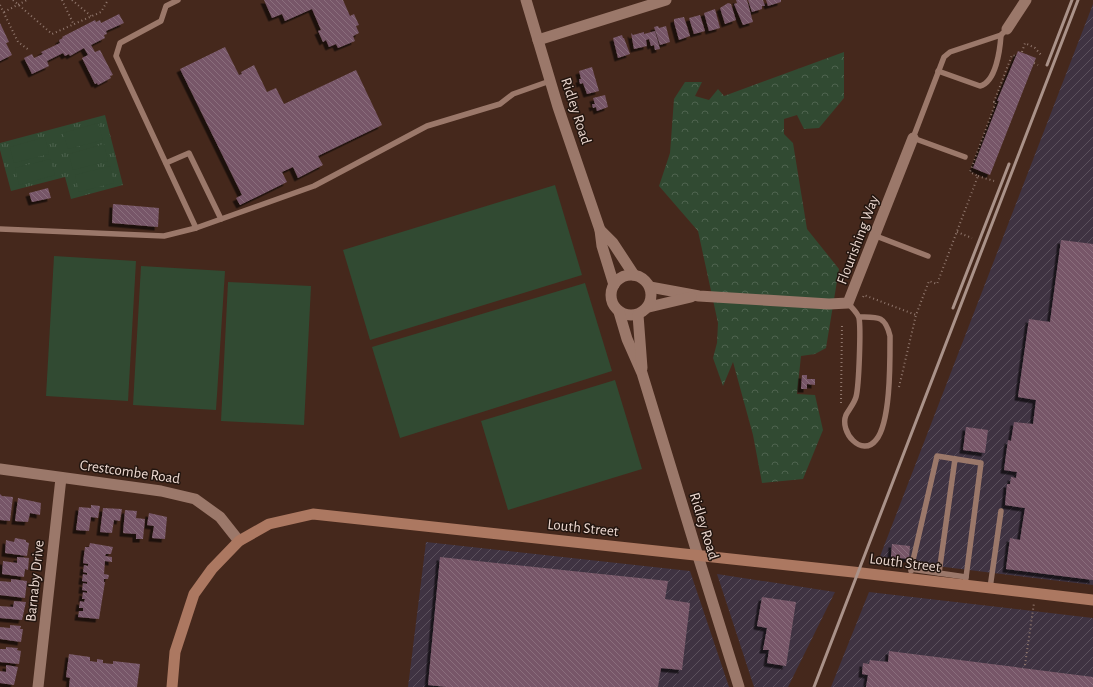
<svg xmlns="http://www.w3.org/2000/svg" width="1093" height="687" font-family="'Alegreya Sans',sans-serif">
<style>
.industrial{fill:url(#industrial-furrows)}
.grass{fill:url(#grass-tufts)}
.forest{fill:url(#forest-crowns)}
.pitch{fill:#314a32}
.building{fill:url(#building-back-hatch);filter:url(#shadow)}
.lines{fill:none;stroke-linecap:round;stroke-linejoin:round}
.path{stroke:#91786e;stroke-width:2;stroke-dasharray:1 3;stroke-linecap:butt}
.service{stroke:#9b786a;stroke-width:5.5}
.minor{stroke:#9b786a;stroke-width:11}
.tertiary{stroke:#9b786a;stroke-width:11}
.secondary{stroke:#ac7861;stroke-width:11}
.rail{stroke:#aa9289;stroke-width:3}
.labels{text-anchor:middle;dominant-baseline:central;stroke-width:3;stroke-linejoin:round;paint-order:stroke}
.street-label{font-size:15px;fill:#ecd8d0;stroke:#22150f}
</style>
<defs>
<pattern id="industrial-furrows" width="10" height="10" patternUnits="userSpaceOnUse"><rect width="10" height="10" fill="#3f3342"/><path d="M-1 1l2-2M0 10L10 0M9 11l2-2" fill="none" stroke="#5b505c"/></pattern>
<pattern id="grass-tufts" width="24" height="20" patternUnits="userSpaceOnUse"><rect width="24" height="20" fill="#314a32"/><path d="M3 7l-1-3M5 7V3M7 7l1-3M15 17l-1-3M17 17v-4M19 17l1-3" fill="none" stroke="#4f634f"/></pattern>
<pattern id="forest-crowns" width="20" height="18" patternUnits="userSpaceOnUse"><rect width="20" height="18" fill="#314a32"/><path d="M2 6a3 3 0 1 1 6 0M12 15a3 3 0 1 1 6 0" fill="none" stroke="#4f634f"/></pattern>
<pattern id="building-back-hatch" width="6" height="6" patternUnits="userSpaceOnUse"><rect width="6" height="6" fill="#775767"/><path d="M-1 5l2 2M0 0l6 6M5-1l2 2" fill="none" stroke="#8a6e7c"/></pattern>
<filter id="shadow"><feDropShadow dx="-3.5" dy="3.5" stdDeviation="0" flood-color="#0009"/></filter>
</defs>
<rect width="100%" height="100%" fill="#45281c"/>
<!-- industrial -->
<g class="industrial">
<path d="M1093,4v581l-214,-26z"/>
<path d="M426,542l264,29 39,116h-321z"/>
<path d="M717,574l118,18 -47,95h-34z"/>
<path d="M869,592l224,26v69h-262z"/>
</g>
<!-- grass -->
<path class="grass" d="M105,115l18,70 -52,14 -6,-22 -54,14 -11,-41v-7z"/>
<!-- forest -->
<path class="forest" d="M844,52v46l-25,30 -15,1 -7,-14 -13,4v15l9,9 14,86 32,40 -13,79 -11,6 -14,2 -4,38 18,1 8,35 -20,49 -41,4 -9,-48 -20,-73 -10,24 -10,-28 4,-15 1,-20 -20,-92 -39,-45 11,-33 4,-54 11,-17h17l-7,14 14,4 9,-11 6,7z"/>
<!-- pitch -->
<g class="pitch">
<path d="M98,123l5,17 -35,9 -5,-16z"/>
<path d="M45,137l4,17 -35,9 -4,-16z"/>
<path d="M104,144l4,17 -35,9 -4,-16z"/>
<path d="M50,159l5,16 -36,10 -4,-17z"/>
<path d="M110,166l4,17 -35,9 -4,-17z"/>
<path d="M555,185l27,90 -212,65 -27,-90z"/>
<path d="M54,256l82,5 -8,140 -82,-5z"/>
<path d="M141,266l84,5 -9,139 -83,-5z"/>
<path d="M228,282l83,4 -7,139 -83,-4z"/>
<path d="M585,283l27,88 -212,67 -28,-91z"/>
<path d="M615,380l27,89 -134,41 -27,-89z"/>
</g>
<!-- building -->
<g class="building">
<path d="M264,0h79l7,16 4,-2 5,11 -3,1 3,7 -6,3 2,5 -17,7 -2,-4 -7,3 -3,-7 -3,2 -5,-11 3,-1 -9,-21 -27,12 -3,-7 -10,4z"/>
<path d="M736,0h11l6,22 -10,3 -9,-21 3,-1z"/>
<path d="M748,0h15l2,6h-3v3l-10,3z"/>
<path d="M766,0h15v2l-13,4z"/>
<path d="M728,3l3,1 5,16 -11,4 -5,-16z"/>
<path d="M715,9l5,19 -11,3 -5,-18z"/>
<path d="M119,14l5,9 -18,8 1,3 -3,1 1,3 -14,7 4,7 5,-2 13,25 -3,1 1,2 -13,7 -1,-2 -2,1 -13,-26 6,-3 -4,-7 -14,8 -1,-2 -4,2 -2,-3 -16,8 2,5 -17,8 -8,-16 8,-4 2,4 9,-4 -2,-2 19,-9 -1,-3 4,-2 -1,-1 33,-17 1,2 4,-2 1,3z"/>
<path d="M700,15l5,16 -11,3 -5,-16z"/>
<path d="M684,17l6,19 -11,4 -5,-18v-3z"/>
<path d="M0,23l9,19 -3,1 6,12 -12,6z"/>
<path d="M658,26l1,2 7,-2 4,16 -10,3 -6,-18z"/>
<path d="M655,31l5,18 -5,1 -1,-5 -3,1 -2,-7 -3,1 1,6 -13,3 -3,-16 2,2 11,-3v2z"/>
<path d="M622,35l1,3h1l6,16 -12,4 -5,-20z"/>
<path d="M225,47l14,28 3,-1 -1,-2 13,-7 13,27 9,-4 8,16 72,-34 26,55 -64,31 5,9 -25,13 -5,-11 -11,5 5,10 -47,23 -4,-7 6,-3 -62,-126z"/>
<path d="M1018,51l18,7 -46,117 -17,-7 26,-67h-2z"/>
<path d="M592,67l7,24 -12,3 -4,-11 -3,1 -1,-5h2l-2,-8z"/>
<path d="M605,95l3,12 -11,4 -1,-4 -3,1 -1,-4h3l-2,-6z"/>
<path d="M48,188l3,10 -19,4 -3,-9z"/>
<path d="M113,204l46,4 -1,19 -46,-4z"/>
<path d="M1061,240l32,4v336l-87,-11 4,-31 10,2 5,-32 -20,-3 2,-21h3l1,-7 5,1 1,-6 -13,-2 4,-30 3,1 3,-19 19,2 3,-24 -18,-3 11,-78 21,3z"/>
<path d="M802,375h5v4h8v6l-8,-1v5h-6z"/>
<path d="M966,427l22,3 -3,23 -22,-3z"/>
<path d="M0,494l2,2 11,1 -3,24 -10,-1z"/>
<path d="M18,498l23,5 -1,12 -10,-2 -2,9 -13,-1z"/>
<path d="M91,505l9,1 -2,12 -7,-1 -2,14 -13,-1 3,-23 12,1z"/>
<path d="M103,508l19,1 -2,12 -6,-1 -2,13 -12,-1z"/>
<path d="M125,510l12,1 -1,7 9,1 -2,20h-7v-5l-13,-1z"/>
<path d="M149,513l18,4 -2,22 -13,-1 2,-12 -7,-1z"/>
<path d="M15,538l11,2v2l3,1 -2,13 -22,-3 1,-13 8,2z"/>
<path d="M90,543l23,4 -2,7h-5l-1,2 7,1v5l-7,-1 -1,13 5,1 -1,4h-4v3h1l-6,37 -21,-2 1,-6h4v-3h-4l1,-7 4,1 1,-3h-3l1,-7 4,1v-2l-5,-1 1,-7 4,1v-2l-5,-1 1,-7 4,1v-2l-4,-1 1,-7 4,1v-2l-5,-1 2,-16h4z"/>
<path d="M892,544l18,2 -1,13 -18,-2z"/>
<path d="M17,557l12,1 -1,12 -3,-1 -1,8 -22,-3 1,-13 14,2z"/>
<path d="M440,557l228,24 -3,18 25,4 -8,67 -21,-2 -3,19h-211l-19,-2z"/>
<path d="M11,579l16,2 -2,17 -25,-3v-14l11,1z"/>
<path d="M762,597l34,5 -10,64 -19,-3 2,-13h-6l4,-22 -10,-2z"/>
<path d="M14,601l12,1 -4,18 -22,-2v-12l13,1z"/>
<path d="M10,625l11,1 -1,3h3l-2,13 -21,-3v-12l10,1z"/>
<path d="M6,647l12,1 -1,2 4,1 -2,13 -19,-2v-13h6z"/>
<path d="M889,651l204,26v10h-227l2,-12 -6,-1 1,-11 6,1 1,-4 18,2z"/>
<path d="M69,654l21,3v4l7,1v-3l6,1v3l10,1v-3l27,3 -3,23h-68l1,-9 -4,-1z"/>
<path d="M6,665l12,2 -4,18 -14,-2v-12l6,1z"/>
</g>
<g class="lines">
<!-- path -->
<g class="path">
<path d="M13,0l39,34 49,-22 7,-12"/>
<path d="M62,0l11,23"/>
<path d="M72,0l19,16"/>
<path d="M0,5l18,37 11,8"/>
<path d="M4,12l23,-12"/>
<path d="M1022,52l3,-9 10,5 7,8"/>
<path d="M1034,63l4,2"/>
<path d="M978,176l16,5"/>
<path d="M957,232l15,6"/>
<path d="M863,297l1,-2 52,20 13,-34 8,3 41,-108 -8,-4 26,-70h-2l18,-47 4,1"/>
<path d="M899,387l17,-72"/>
<path d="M841,403l1,-80"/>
<path d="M1025,665l9,-62"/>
</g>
<!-- service -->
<g class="service">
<path d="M178,0l-12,6 -5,15 -41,22 -4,13 80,172"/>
<path d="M938,71l42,15c16,-4 20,-36 21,-51"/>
<path d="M965,157l-52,-19 31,-81 6,-5 51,-17 6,-6"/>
<path d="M166,163l23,-10 32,66"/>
<path d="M0,229l164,7 32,-8 118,-42 113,-60 73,-22 13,-10 37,-13"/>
<path d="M876,236l52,20"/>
<path d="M848,303c3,4 10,10 11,15 2,10 0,68 -3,79 -2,7 -7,12 -10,18 -7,17 16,43 30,25 15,-18 14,-80 14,-104 -5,-21 -13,-19 -31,-19"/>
<path d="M911,569l26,-113 44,7 -16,122"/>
<path d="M911,571v-2l55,8"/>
<path d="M939,573l16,-114"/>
<path d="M990,588l11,-77"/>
</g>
<!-- minor -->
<g class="minor">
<path d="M1007,29l19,-29"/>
<path d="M538,40l128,-40"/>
<path d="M650,287l49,9 130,8 19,-1 65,-165"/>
<path d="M649,307l42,-10"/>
<path d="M0,469l161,22 34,8 25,18 19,24"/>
<path d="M698,556l41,131"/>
<path d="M38,687l23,-209"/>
</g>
<!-- tertiary -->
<g class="tertiary">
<path d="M526,0l32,107 42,123 2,16 12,39"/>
<path d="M600,230l13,13 21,32"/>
<circle cx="631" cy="295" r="20"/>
<path d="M619,312l8,27 15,34 56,183"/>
<path d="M638,315l4,53"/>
</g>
<!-- secondary -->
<path class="secondary" d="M172,687l3,-35 19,-58 18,-25 27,-28 30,-17 44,-10 540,58 240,28"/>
<!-- rail -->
<g class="rail">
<path d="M1047,65l25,-65"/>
<path d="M953,308l56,-144"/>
<path d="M814,687l264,-687"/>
</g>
</g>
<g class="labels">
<!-- street labels -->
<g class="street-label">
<text transform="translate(576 111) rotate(72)">Ridley Road</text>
<text transform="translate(858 240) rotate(-69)">Flourishing Way</text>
<text transform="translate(130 472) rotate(8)">Crestcombe Road</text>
<text transform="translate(704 526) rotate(73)">Ridley Road</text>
<text transform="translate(583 528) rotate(6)">Louth Street</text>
<text transform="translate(905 563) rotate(7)">Louth Street</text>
<text transform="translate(35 581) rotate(-84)">Barnaby Drive</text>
</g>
</g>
</svg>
